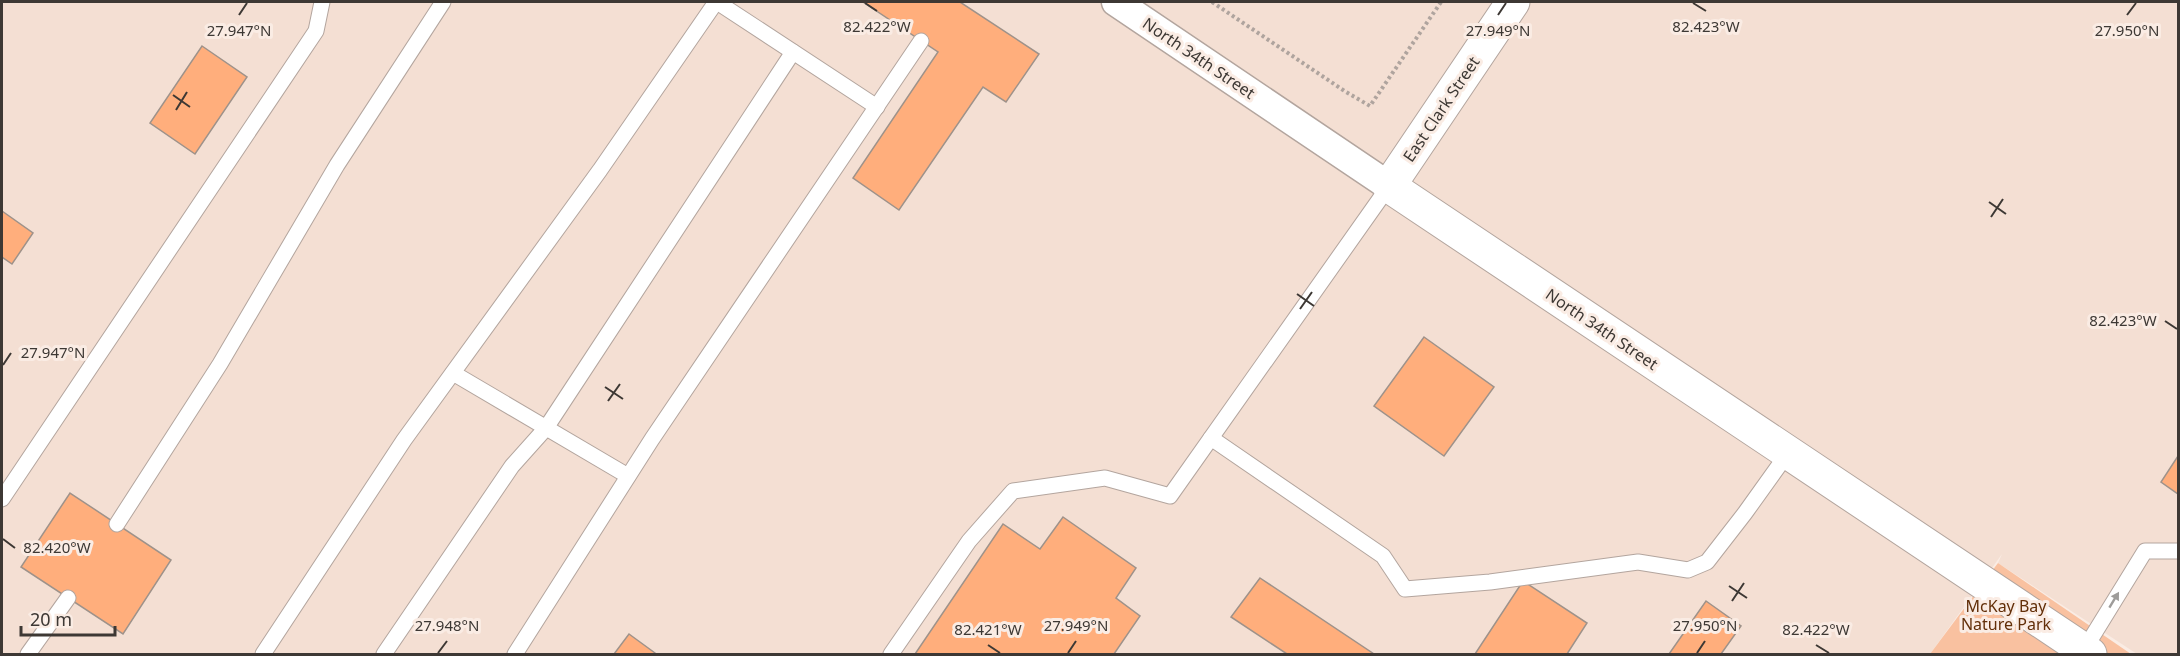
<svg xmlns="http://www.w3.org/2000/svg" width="2180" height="656" font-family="'Noto Sans',sans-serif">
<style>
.built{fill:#f4dfd3}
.green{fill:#f9c1a0}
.building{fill:#ffae7c;stroke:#9e928a;stroke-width:1.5}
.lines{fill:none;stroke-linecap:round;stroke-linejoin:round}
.service-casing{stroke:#b3a59e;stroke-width:17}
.minor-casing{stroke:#b3a59e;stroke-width:31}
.tertiary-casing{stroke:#b3a59e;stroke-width:35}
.path{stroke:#afa49e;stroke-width:4;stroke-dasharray:3 3;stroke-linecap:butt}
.service{stroke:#fff;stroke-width:15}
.minor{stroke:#fff;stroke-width:28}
.tertiary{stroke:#fff;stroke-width:33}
.oneway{fill:#9e9c9a}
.ticks{fill:none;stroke:#3d3834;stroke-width:2}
.labels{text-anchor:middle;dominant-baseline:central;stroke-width:6;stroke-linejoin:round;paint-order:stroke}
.street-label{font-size:16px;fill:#3d3834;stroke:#faece4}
.park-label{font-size:16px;fill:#622f09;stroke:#faece4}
.ticks-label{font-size:15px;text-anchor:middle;fill:#3d3834;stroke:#faece4;stroke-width:6;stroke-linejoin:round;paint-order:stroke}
</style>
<rect width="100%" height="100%" fill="#faece4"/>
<!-- built -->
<path class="built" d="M2,2h2176v652h-41l-139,-91 4,-9 -72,100h-1928z"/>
<!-- green -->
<path class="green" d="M1998,563l133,91h-201z"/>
<!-- building -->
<g class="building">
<path d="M863,2h97l79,52 -33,48 -23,-15 -84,123 -46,-32 85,-126z"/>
<path d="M202,46l45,31 -52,77 -45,-31z"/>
<path d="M2,211l31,22 -21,31 -10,-7z"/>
<path d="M1424,337l70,50 -50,69 -70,-50z"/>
<path d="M2178,456v38l-17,-12z"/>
<path d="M70,493l101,67 -48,74 -102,-67z"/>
<path d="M1063,517l73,51 -20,30 24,18 -26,38h-199l88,-130 37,25z"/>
<path d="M1260,578l114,76h-87l-56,-37z"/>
<path d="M1523,581l64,42 -20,31h-92z"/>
<path d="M1706,601l35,25 -20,28h-52z"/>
<path d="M629,634l26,19 -1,1h-40z"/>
</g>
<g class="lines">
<!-- service casing -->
<g class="service-casing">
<g id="service">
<path d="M717,2l160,105"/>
<path d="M453,373l175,103"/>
<path d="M1211,438l172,118 22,33 85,-7 148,-20 50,8 19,-8 38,-49 43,-60"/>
<path d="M2,499l314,-468 6,-29"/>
<path d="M117,524l103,-160 117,-199 106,-163"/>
<path d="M2084,650l61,-99h33"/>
<path d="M28,654l40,-56"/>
<path d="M263,654l141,-214 196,-270 116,-168"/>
<path d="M384,654l128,-188 34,-38 247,-376"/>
<path d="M515,654l137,-215 269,-398"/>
<path d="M891,654l78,-113 44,-50 92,-13 65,18 219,-310"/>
</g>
</g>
<!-- minor casing -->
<g class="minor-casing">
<path id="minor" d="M1116,2l273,184"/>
</g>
<!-- tertiary casing -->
<g class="tertiary-casing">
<path id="tertiary" d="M1513,2l-124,184 701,468"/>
</g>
<!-- path -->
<path class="path" d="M1212,2l134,90 24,14 71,-104"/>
<!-- service -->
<use href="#service" class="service"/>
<!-- minor -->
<use href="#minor" class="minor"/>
<!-- tertiary -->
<use href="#tertiary" class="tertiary"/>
</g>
<!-- one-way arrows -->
<defs><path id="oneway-solid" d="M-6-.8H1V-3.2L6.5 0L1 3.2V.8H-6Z" transform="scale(1.5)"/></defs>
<use class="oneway" href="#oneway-solid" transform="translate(2114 600) rotate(-59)"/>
<!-- ticks -->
<path class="ticks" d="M865,3l12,8M1693,3l13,8M239,15l8,-12M1498,15l8,-12M2127,15l9,-12M173,95l17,12M176,110l11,-18M1989,202l17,12M1991,217l12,-18M1297,294l17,12M1300,309l12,-17M2165,321l12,8M3,365l8,-12M605,387l18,12M608,401l12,-17M3,539l12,9M1729,586l18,12M1732,601l12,-18M988,645l12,8M1816,645l13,8M438,653l9,-12M1068,653l8,-12M1697,653l8,-12"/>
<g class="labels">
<!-- street labels -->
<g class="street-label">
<text transform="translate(1199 58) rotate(34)">North 34th Street</text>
<text transform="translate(1441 109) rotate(-56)">East Clark Street</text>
<text transform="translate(1602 329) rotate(34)">North 34th Street</text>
</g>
<!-- park labels -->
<g class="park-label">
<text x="2006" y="606">McKay Bay<tspan x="2006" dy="18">Nature Park</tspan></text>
</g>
</g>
<g class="ticks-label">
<text x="877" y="32">82.422°W</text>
<text x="1706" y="32">82.423°W</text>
<text x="239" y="36">27.947°N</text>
<text x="1498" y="36">27.949°N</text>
<text x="2127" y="36">27.950°N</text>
<text x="2123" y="326">82.423°W</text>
<text x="53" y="358">27.947°N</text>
<text x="57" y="553">82.420°W</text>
<text x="447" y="631">27.948°N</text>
<text x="1076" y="631">27.949°N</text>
<text x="1705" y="631">27.950°N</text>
<text x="988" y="635">82.421°W</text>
<text x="1816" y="635">82.422°W</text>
</g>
<!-- border -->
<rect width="2180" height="656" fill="none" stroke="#3d3834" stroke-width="6"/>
<!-- scale -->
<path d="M21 626v9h94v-9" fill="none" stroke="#3d3834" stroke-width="3"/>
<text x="30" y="626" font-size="18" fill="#3d3834" stroke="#faece4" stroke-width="4.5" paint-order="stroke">20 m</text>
</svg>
